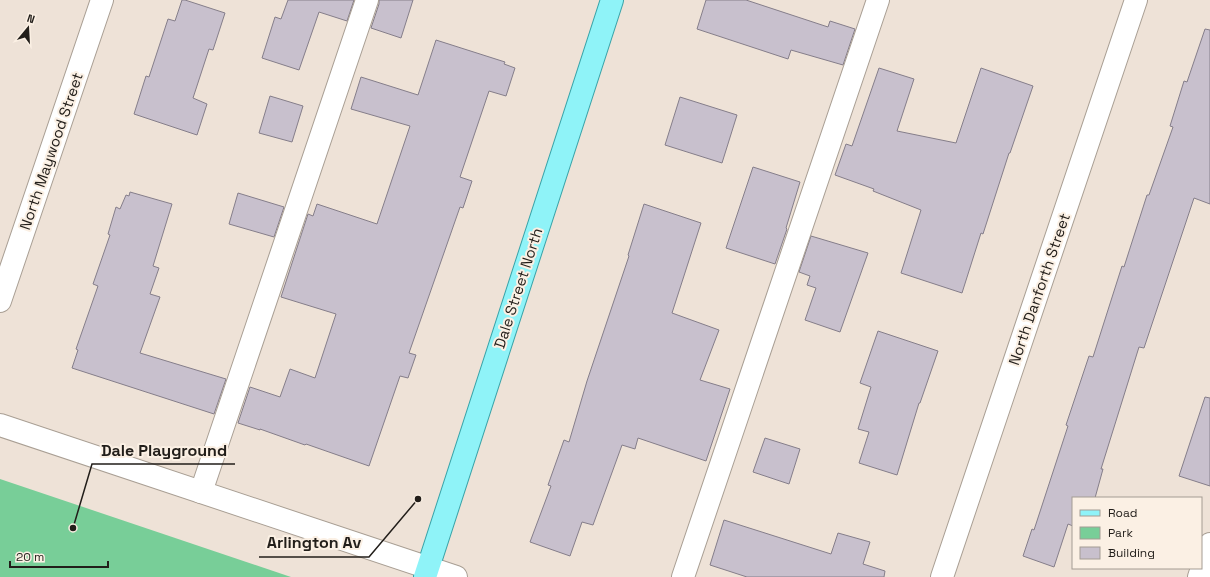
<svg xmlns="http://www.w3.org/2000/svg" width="1210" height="577" font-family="'Space Grotesk',sans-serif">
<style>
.green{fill:#78ce98}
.building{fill:#c8c0cd;stroke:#857e8a}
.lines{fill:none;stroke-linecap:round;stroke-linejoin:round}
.minor-casing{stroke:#a99f94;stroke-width:24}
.major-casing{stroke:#39a3a8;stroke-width:24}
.minor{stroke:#fff;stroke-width:22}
.major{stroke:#8ff3f8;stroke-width:22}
.labels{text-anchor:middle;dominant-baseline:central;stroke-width:4;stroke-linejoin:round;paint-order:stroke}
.street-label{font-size:15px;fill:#221e1a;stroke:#fbf0e4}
.leader{fill:none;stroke:#221e1a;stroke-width:1.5}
.callout-dot{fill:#221e1a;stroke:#fbf0e4;stroke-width:1.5}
.callout-label{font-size:16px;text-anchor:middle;font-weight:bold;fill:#221e1a;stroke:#fbf0e4;stroke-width:4;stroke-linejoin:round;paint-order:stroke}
</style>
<rect width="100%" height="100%" fill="#eee2d7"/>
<!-- green -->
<path class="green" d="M0,479l291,98h-291z"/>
<!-- building -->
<g class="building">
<path d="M182,0h3l40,13 -12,37 -4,-1 -16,49 14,6 -10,31 -63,-21 12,-38 3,1 19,-58 7,2z"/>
<path d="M288,0h66l-7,21 -28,-9 -20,58 -37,-12 13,-41 6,2z"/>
<path d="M379,0h34l-12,38 -30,-10 8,-24z"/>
<path d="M706,0h40l82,27 2,-6 25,8 -12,36 -52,-15 -3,9 -91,-30z"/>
<path d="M1205,29l5,1v174l-16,-6 -50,150 -5,-1 -38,122h2l-8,29h-22v28l-5,-2 -14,43 -31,-11 9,-27 2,1 34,-104 -2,-1 23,-69 4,1 29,-91 2,1 23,-72h2l24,-68 -3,-1 14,-45 3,1z"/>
<path d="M436,40l69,22 -1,2 11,4 -9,28 -17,-5 -29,86 12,4 -9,27 -3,-1 -51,146 7,2 -8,23 -8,-2 -31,90 -63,-22 -1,1 -45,-16v1l-22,-7 12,-36 30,10 10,-28 25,9 21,-64 -55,-17 27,-83 5,2 4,-12 60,20 33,-98 -59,-17 10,-32 57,18z"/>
<path d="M879,68l35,11 -17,52 59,12 25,-75 52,18 -23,67h-1l-26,81 -2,-1 -19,60 -61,-20 20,-63 -48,-19 1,-2 -39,-14 11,-31 6,2z"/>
<path d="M270,96l33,10 -11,36 -33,-9z"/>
<path d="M680,97l57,18 -15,48 -57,-18z"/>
<path d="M753,167l47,15 -14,46 1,1 -12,35 -49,-16z"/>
<path d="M130,192l42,12 -19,62 6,2 -9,26 10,3 -20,56 86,26 -12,35 -142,-46 6,-18 -2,-1 22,-63 -5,-2 17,-49 -2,-1 8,-27 4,2 6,-14 3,1z"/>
<path d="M238,193l46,14 -10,30 -45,-13z"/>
<path d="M644,204l57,19 -29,90 47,17 -19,50 30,9 -24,72 -68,-23 -3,11 -13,-4 -29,80 -11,-3 -12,34 -40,-14 21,-56 -3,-1 16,-45 5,2 18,-61 42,-125 -1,-1z"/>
<path d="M811,236l57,17 -28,79 -35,-12 11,-32 -9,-3 3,-9 -11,-4z"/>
<path d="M878,331l60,20 -18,52h-1l-22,72 -38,-12 10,-31 -11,-3 13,-42 -11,-4z"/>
<path d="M1205,397l5,1v88l-31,-10z"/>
<path d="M765,438l35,11 -11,35 -36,-12z"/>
<path d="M724,520l107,34 7,-21 32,9 -7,22 22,7 -1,6h-137l-37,-12z"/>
</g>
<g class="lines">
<!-- minor casing -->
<g class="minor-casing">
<g id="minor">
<path d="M0,301l102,-301"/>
<path d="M0,425l456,152"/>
<path d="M201,492l166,-492"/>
<path d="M683,577l195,-577"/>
<path d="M942,577l194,-577"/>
<path d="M1199,577l11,-33"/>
</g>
</g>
<!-- major casing -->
<g class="major-casing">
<path id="major" d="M425,577l187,-577"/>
</g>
<!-- minor -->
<use href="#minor" class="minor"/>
<!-- major -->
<use href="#major" class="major"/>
</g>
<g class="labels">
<!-- street labels -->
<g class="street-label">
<text transform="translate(51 151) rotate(-71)">North Maywood Street</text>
<text transform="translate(518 288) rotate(-72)">Dale Street North</text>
<text transform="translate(1039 289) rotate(-71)">North Danforth Street</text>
</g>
</g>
<!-- callouts -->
<path class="leader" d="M73 528L92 464H235M418 499L369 557H259"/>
<g class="callout-dot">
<circle cx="73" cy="528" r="4"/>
<circle cx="418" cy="499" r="4"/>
</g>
<g class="callout-label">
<text x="164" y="456">Dale Playground</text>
<text x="314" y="548">Arlington Av</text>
</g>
<!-- legend -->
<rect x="1072" y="497" width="130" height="72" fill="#fbf0e4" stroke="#a49c93"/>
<rect x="1080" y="510" width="20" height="6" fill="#8ff3f8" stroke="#a49c93"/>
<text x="1108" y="517" font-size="12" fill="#221e1a">Road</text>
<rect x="1080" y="527" width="20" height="12" fill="#78ce98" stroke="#a49c93"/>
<text x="1108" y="537" font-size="12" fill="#221e1a">Park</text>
<rect x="1080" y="547" width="20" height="12" fill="#c8c0cd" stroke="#a49c93"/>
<text x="1108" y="557" font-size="12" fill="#221e1a">Building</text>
<!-- north arrow -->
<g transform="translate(28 28) rotate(18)" stroke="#fbf0e4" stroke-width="3" paint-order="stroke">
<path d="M0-3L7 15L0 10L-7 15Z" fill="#221e1a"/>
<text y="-6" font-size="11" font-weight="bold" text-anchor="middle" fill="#221e1a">N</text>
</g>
<!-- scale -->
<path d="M10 561v6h98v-6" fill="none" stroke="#221e1a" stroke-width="2"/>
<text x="16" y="561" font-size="12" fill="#221e1a" stroke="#fbf0e4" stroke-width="3" paint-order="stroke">20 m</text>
</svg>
